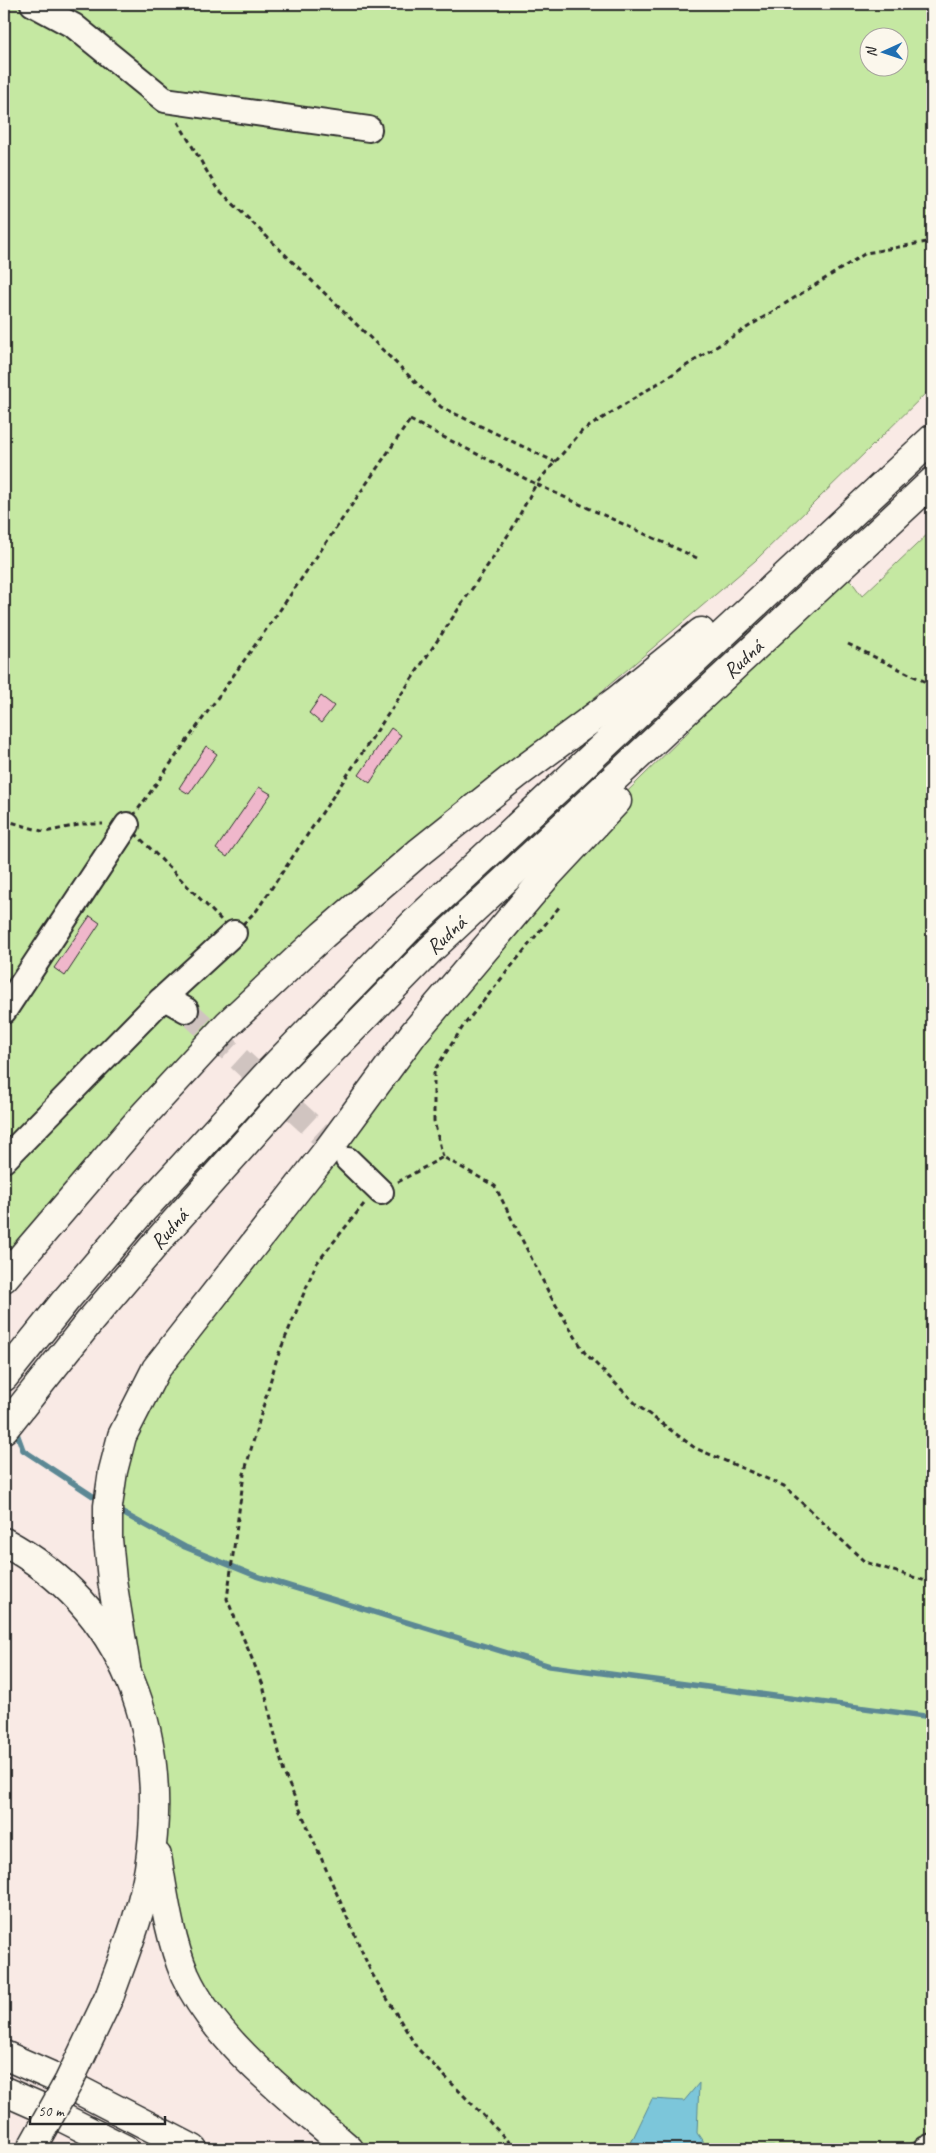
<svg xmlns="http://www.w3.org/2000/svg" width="936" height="2153" font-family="Caveat,sans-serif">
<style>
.green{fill:#c5e8a2;stroke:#788a66;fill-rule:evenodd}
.water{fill:#7bc6da;stroke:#5b8894}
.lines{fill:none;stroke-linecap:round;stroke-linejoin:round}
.stream{stroke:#5b8894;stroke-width:5.5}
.building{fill:#efb7cb;stroke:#2b2b2b}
.minor-tunnel{stroke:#d0c4c0;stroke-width:24;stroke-dasharray:24 12;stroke-linecap:butt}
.minor-casing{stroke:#2b2b2b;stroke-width:28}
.highway-casing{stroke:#2b2b2b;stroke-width:31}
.path{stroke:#2b2b2b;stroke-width:3;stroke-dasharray:5 4;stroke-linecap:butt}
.minor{stroke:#fbf7ec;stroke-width:24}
.highway{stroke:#fbf7ec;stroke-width:28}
.highway-bridge-casing{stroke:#2b2b2b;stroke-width:31;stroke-linecap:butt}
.highway-bridge{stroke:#fbf7ec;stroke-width:28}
.labels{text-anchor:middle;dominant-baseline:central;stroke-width:4.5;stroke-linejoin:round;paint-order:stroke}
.street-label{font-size:21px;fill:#2b2b2b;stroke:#fbf7ec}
</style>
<rect width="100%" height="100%" fill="#f9eae5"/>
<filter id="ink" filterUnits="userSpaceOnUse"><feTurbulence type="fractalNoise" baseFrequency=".02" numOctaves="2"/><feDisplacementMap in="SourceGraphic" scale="10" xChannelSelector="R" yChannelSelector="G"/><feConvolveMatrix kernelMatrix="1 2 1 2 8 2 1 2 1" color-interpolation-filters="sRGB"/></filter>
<g filter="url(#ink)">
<!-- green -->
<g class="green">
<path d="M4,4h928v383l-177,174 -553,470 -198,226zM868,38h30v30h-30z"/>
<path d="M932,530v1603l-33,16h-550l-164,-175 -77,-435 30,-138 454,-575 98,-96 6,-26 145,-137 21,29zM237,1568l226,71 -207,-63z"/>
</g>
<!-- water -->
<g class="water">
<path d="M699,2083l-2,50 11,16h-80l24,-50 32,2z"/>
<path d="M745,2146l52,1 6,2h-71z"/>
</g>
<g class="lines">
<!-- stream -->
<g class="stream">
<path d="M4,1397l4,12"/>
<path d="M15,1428l8,22 79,52"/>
<path d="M117,1510l68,37 71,29 294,90 382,51"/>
</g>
</g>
<!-- building -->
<g class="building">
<path d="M321,696l13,10 -13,17 -12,-10z"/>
<path d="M391,728l10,7 -31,48 -11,-8z"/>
<path d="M206,746l11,8 -28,40 -10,-6z"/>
<path d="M259,787l12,7 -44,63 -11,-8z"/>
<path d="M90,916l10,7 -35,53 -11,-8z"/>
</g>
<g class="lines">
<!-- minor-tunnel -->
<path class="minor-tunnel" d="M186,1010l158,146"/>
<!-- minor casing -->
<g class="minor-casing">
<g id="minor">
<path d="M33,4l41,22 91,74 204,29"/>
<path d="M161,1000l9,1 16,9"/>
<path d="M4,1011l123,-186"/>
<path d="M4,1160l157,-160 73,-67"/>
<path d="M348,1160l33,32"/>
<path d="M926,2149l6,-3"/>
</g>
</g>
<!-- highway casing -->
<g class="highway-casing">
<g id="highway">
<path d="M4,1278l138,-161 86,-93 95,-89 95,-82 98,-78 100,-74 85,-69"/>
<path d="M4,1377l61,-76 76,-89 130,-142 142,-146 519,-485"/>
<path d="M4,1429l86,-108 74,-87 125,-140 141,-144 502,-468"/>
<path d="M4,1542c122,66 166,193 145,326 -7,44 -24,85 -39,127"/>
<path d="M126,1667l-14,-87 -4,-41v-33l5,-35 9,-35 34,-67 171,-218 87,-118 131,-155 72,-77"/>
<path d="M157,1856c7,40 12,81 28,119 30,67 109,126 164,174"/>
<path d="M4,2055l50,22"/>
<path d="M79,2090l114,59"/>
<path d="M4,2091l34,15"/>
<path d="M65,2119l60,30"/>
</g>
</g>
<!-- path -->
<g class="path">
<path d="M178,122l38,65 225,220 114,55"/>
<path d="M410,420l126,64 -24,45 -255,381 -23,23 -107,-108 153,-215z"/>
<path d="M697,558l-161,-74 46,-53 284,-178 66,-12"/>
<path d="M848,644l84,41"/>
<path d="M4,820l41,12 38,-8h20"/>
<path d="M443,1157l-9,-36v-50l30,-46 96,-119"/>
<path d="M398,1182l45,-25 52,29 56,111 34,56 53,53 57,42 89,38 81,76 67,21"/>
<path d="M364,1204l-48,60 -39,94 -33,116 -17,125 36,86 21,88 87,199 46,76 99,101"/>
</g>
<!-- minor -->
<use href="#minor" class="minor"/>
<!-- highway -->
<use href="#highway" class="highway"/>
<!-- highway-bridge casing -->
<g class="highway-bridge-casing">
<path id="highway-bridge" d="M31,2149l38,-68 41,-86"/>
</g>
<!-- highway-bridge -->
<use href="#highway-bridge" class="highway-bridge"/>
</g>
</g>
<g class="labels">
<!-- street labels -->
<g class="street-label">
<text transform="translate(743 659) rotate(-43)">Rudná</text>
<text transform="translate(446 935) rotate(-43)">Rudná</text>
<text transform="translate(169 1229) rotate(-49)">Rudná</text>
</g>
</g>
<!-- margin -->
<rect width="936" height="2153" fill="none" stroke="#fbf7ec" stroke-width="20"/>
<rect x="10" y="10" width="916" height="2133" fill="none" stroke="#2b2b2b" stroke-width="2" filter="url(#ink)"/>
<!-- north arrow -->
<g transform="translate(884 52) rotate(267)"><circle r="24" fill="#fbf7ec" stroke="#a8a59f"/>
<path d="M0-4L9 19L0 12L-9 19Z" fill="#1f6fb2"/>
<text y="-8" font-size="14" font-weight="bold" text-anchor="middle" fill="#2b2b2b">N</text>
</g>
<!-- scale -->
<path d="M30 2116v8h135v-8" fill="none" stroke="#2b2b2b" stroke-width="2.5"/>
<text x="38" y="2116" font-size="15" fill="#2b2b2b" stroke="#fbf7ec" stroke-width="4" paint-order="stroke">50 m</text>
</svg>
